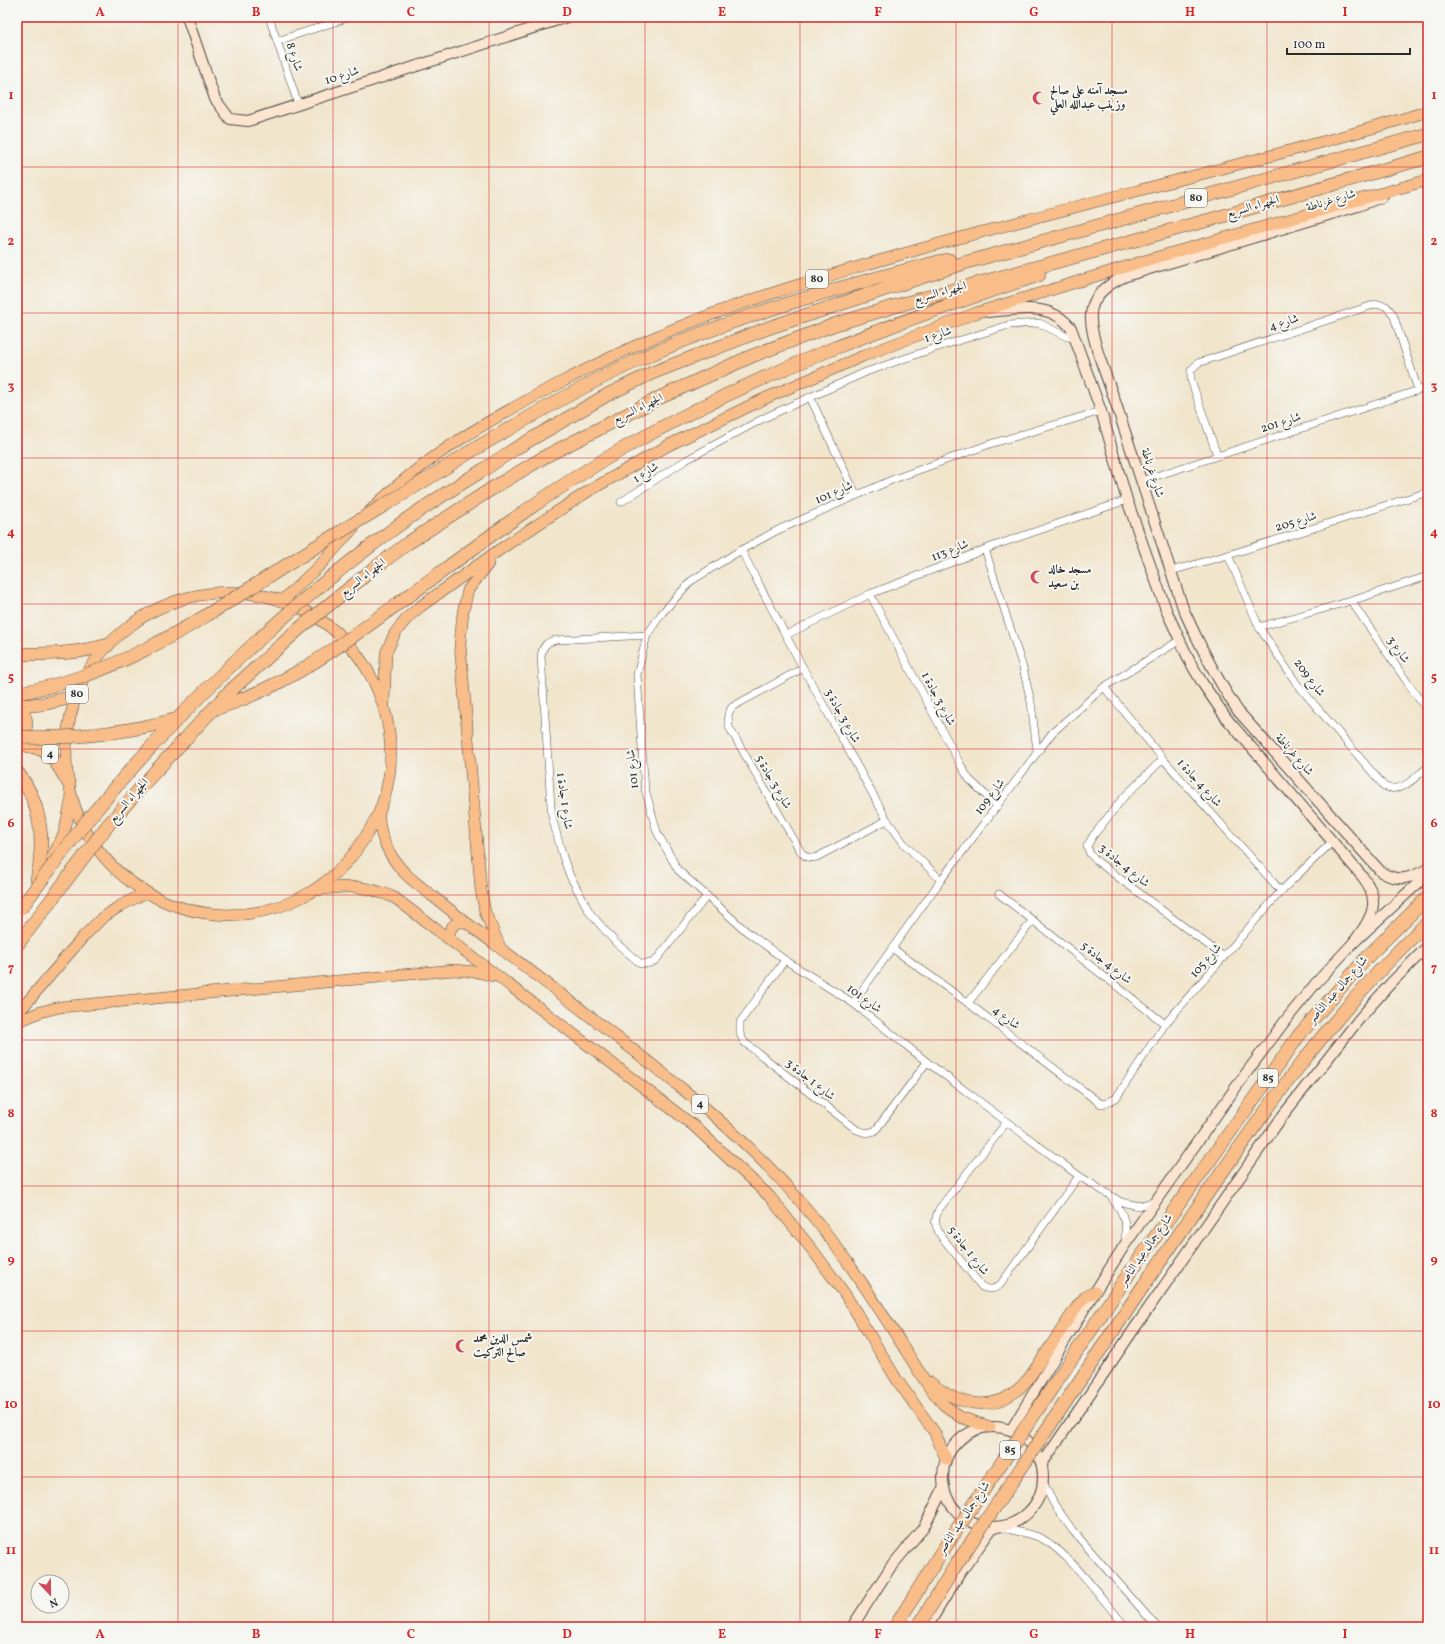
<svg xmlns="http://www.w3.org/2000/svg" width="1445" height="1644" font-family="Vollkorn,Amiri,serif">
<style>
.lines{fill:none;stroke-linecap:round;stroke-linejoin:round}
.street-casing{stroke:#494743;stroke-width:8}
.secondary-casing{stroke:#494743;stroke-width:12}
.primary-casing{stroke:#494743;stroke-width:12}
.highway-casing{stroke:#494743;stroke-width:14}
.street{stroke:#fff;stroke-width:7}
.secondary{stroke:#fce5d0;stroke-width:10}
.primary{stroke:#f8bd89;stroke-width:11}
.highway{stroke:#f8bd89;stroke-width:13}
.highway-bridge-casing{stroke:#494743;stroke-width:14;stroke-linecap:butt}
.highway-bridge{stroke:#f8bd89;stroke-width:13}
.grid{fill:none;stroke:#d62828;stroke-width:1;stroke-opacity:0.55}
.labels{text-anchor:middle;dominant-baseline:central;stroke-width:4;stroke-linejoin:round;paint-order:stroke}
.shield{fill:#f6f6f2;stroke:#686867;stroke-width:1}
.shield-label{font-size:11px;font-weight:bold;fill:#2b2b2b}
.street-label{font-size:12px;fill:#2b2b2b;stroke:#f6f6f2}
.poi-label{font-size:12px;font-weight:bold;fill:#2b2b2b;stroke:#f6f6f2;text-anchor:start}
.neatline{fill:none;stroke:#d62828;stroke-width:1.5}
.grid-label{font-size:13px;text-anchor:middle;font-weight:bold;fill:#d62828}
</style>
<rect width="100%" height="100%" fill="#f6f6f2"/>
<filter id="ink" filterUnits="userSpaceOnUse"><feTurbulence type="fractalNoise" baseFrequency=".025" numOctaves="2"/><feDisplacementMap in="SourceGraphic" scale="8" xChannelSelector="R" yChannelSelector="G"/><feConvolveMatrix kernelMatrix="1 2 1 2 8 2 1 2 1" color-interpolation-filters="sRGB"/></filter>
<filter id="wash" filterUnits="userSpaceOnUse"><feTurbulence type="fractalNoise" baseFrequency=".012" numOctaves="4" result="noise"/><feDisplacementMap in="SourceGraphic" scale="16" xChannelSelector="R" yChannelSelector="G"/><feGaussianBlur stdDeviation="0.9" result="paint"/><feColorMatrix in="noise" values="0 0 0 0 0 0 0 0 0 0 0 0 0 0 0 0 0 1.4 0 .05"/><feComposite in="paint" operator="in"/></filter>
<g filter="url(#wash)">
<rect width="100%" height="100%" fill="#f1e5cc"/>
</g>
<g filter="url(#ink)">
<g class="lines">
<!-- street casing -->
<g class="street-casing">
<g id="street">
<path d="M269,17l29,87"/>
<path d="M277,41l73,-24"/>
<path d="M810,397l46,98"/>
<path d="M1101,411l-111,33 -96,35 -116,51 -37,20 -50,31 -29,32 -15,22 -10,40 7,103 1,11 12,43 21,38 68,61 39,29 68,43 74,59 152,114 42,26 18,4 16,-5"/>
<path d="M1217,455l-26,-75v-10l7,-7 178,-59 10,2 7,8 25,76"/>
<path d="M1141,481l287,-94"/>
<path d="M621,502l65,-42 80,-43 100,-45 69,-24 74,-23 30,-2 28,14 9,1"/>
<path d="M985,549l38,119 8,34 6,49"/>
<path d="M741,550l62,118 84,152 18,25 36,35"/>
<path d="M1228,555l31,72 38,57 87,102c17,9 31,-9 44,-19"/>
<path d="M1171,571l57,-16 200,-63"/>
<path d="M870,594l90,170 9,15 28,27"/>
<path d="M1351,601l77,111"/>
<path d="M1259,627l92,-26 77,-25"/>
<path d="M647,635l-91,5c-10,2 -13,6 -15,16l10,150 1,11 11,40 7,19 20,37 26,30 25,21 10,-1 5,-3 51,-64"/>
<path d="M786,635l84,-41 129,-50 128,-44"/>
<path d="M803,668l-71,39 -4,7 1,13 72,125c4,5 10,7 16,5l70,-37"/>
<path d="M1104,687l59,72 118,132"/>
<path d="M1163,759l-40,39 -30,38 -6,10 3,8 8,8 126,95"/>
<path d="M999,894l166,130"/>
<path d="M892,948l76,55 133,101 6,-1 9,-5 49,-74 116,-133 51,-49"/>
<path d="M785,960l-45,62v12l4,8 113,88 9,3 9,-2 52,-69"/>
<path d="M853,1003l88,-123 111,-147 52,-46 76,-47"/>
<path d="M968,1003l65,-83"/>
<path d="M1006,1123l-67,86c-5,12 -5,15 2,27l41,51c7,3 12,3 18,-2l79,-109"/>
<path d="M1113,1200c12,14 14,26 12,44"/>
<path d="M1043,1482l11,22 19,27 84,96"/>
<path d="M999,1527c11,3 33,7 42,11 30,16 62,63 85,89"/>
</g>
</g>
<!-- secondary casing -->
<g class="secondary-casing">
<g id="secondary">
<path d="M187,17l28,82 15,20 18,2 319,-104"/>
<path d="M1382,197l-24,9 -232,70c-16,7 -34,19 -35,38 -2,21 17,66 24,87 23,69 45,138 68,207 16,36 33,70 55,103l143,161c18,11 29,6 47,-3"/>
<path d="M988,312c30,-2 62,-11 83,16l30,83 26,89 40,112 23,50 13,22 24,35 135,157c21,26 9,42 -8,66"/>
<circle cx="993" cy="1477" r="50"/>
<path d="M1011,1430l75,-124 38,-60 117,-166 44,-59 31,-38 38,-41 74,-68"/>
<path d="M1042,1464l90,-132 152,-218 76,-96 31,-35 37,-37"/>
<path d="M852,1627l38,-59 34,-41 20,-40"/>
<path d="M927,1627l33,-54 33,-46"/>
</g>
</g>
<!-- primary casing -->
<g class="primary-casing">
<g id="primary">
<path d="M370,511c53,-54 122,-93 190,-128 40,-21 81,-41 124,-58 62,-25 127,-44 191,-63 115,-34 232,-63 349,-94 68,-18 137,-35 204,-57"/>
<path d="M488,564l-20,26 -5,22 -3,32 21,246 4,22 15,35"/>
<path d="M282,601l40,-38 33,-37"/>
<path d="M384,703l2,-50 9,-20 13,-16 13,-11 81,-58 85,-56 82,-47 97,-47 97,-42 113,-43 175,-54 277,-79"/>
<path d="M379,812c-18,37 -41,67 -79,86 -96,48 -215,-12 -232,-119 -5,-33 0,-68 15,-98 44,-85 155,-116 236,-62 49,32 76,91 71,150 -1,9 -3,18 -5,27 -1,2 -5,14 -6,17 -1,18 8,38 18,51 9,13 22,21 34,31 22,17 43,34 65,50 64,48 127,96 189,146 45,37 88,77 125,122 45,54 81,115 119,174l14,17 17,13 30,10"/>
<path d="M52,858l12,-24 8,-37"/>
<path d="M316,890c32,-5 50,-5 79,8l299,228 75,70 45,56 31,42 52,86 38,53 11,26"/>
<path d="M451,941c-4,-11 2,-20 14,-19"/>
<path d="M17,1014l66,-77 19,-19 18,-12 25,-13"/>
<path d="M17,1022l23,-10 20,-5 394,-37 23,2 16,4"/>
<path d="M930,1382c32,27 70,32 99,-4l49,-73 7,-8 10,-5"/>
</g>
</g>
<!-- highway casing -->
<g class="highway-casing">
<g id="highway">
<path d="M468,453c56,-33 112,-66 170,-93 96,-44 198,-72 300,-98l11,-2"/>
<path d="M483,470l30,-20 94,-55 45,-22 116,-45 196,-65 464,-129"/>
<path d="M496,486l50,-30 115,-59 91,-41 84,-32 70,-21 303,-83 219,-63"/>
<path d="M410,595c68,-50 136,-102 209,-144 133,-76 275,-129 420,-176"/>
<path d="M17,654c32,0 59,0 91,-9"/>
<path d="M17,706l26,-2 34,-8"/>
<path d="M17,708c13,9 11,24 0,32"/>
<path d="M17,744c33,3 36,12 52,40"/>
<path d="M17,772c25,31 28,70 20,108"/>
<path d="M1128,1275l172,-241 68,-78 60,-59"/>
<path d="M1144,1285c88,-126 171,-257 284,-363"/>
</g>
</g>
<!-- street -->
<use href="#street" class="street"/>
<!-- secondary -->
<use href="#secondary" class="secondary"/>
<!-- primary -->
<use href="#primary" class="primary"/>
<!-- highway -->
<use href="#highway" class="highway"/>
<!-- highway-bridge casing -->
<g class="highway-bridge-casing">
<g id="highway-bridge">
<path d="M17,693c106,-16 200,-85 289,-140 54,-34 109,-65 162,-100"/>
<path d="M214,709c74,-22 134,-69 196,-114"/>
<path d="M17,737c53,2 109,-4 161,-18"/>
<path d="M21,908c21,-28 42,-57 64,-85 94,-114 202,-218 322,-304 25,-17 50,-33 76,-49"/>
<path d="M17,945l91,-120 43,-49 77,-83 71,-64 73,-59 36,-27 88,-57"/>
<path d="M895,1627l44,-71 189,-281"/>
<path d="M918,1627l36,-59 190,-283"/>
</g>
</g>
<!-- highway-bridge -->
<use href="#highway-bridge" class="highway-bridge"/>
</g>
</g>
<!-- grid -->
<path class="grid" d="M178,17v1610M333,17v1610M489,17v1610M645,17v1610M800,17v1610M956,17v1610M1112,17v1610M1267,17v1610M17,167h1411M17,313h1411M17,458h1411M17,604h1411M17,749h1411M17,895h1411M17,1040h1411M17,1186h1411M17,1331h1411M17,1477h1411"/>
<!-- icons -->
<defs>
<g id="mosque-bare" transform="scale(1.08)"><path d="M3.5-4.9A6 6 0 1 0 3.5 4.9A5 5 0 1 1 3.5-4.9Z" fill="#d1495b" stroke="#f6f6f2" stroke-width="2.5" paint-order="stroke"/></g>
</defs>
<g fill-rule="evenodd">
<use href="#mosque-bare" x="1039" y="98"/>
<use href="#mosque-bare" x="1037" y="577"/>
<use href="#mosque-bare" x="462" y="1346"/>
</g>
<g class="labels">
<!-- shield labels -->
<g class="shield">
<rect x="1185" y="189" width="22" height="18" rx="3"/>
<rect x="806" y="270" width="22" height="18" rx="3"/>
<rect x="66" y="685" width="22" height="18" rx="3"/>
<rect x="42" y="745" width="16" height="18" rx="3"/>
<rect x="1258" y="1069" width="20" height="18" rx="3"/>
<rect x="692" y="1095" width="16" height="18" rx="3"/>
<rect x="1000" y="1441" width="20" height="18" rx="3"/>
</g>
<g class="shield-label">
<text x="1196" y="198">80</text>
<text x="817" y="279">80</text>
<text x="77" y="694">80</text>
<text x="50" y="754">4</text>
<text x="1268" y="1078">85</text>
<text x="700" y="1104">4</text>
<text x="1010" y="1450">85</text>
</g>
<!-- street labels -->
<g class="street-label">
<text transform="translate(294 57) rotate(72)">شارع 8</text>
<text transform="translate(342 76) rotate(-18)">شارع 10</text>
<text transform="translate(1331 201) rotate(-17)">شارع غرناطة</text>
<text transform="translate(1253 207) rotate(-16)">الجهراء السريع</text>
<text transform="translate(940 293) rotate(-15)">الجهراء السريع</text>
<text transform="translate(1284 323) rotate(-18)">شارع 4</text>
<text transform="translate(938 335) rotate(-18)">شارع 1</text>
<text transform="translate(638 409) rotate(-26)">الجهراء السريع</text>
<text transform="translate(1281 423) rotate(-18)">شارع 201</text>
<text transform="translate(646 473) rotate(-33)">شارع 1</text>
<text transform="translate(1152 473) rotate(72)">شارع غرناطة</text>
<text transform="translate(834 493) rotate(-24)">شارع 101</text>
<text transform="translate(1296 522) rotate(-17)">شارع 205</text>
<text transform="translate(950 551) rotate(-22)">شارع 113</text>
<text transform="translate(363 578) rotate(-38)">الجهراء السريع</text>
<text transform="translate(1398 650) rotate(55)">شارع 3</text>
<text transform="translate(1309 678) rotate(53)">شارع 209</text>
<text transform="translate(938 699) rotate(62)">شارع 3 جادة 1</text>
<text transform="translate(842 716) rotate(61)">شارع 3 جادة 3</text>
<text transform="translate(1294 755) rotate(49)">شارع غرناطة</text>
<text transform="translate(633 769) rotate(-96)">شارع 101</text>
<text transform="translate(773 782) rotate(60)">شارع 3 جادة 5</text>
<text transform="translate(1199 783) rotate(48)">شارع 4 جادة 1</text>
<text transform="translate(990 797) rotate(-53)">شارع 109</text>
<text transform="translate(129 801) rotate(-49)">الجهراء السريع</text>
<text transform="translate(564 801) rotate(82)">شارع 1 جادة 1</text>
<text transform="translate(1124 866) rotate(39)">شارع 4 جادة 3</text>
<text transform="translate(1206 961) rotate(-49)">شارع 105</text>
<text transform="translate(1106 963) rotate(38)">شارع 4 جادة 5</text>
<text transform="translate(1338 990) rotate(-49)">شارع جمال عبد الناصر</text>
<text transform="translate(864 999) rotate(36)">شارع 101</text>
<text transform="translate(1006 1018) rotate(37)">شارع 4</text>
<text transform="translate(810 1080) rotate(38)">شارع 1 جادة 3</text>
<text transform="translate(1146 1250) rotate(-55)">شارع جمال عبد الناصر</text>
<text transform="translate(968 1251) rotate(52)">شارع 1 جادة 5</text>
<text transform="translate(964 1518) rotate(-56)">شارع جمال عبد الناصر</text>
</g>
<!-- poi labels -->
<g class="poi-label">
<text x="1050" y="91">مسجد آمنه علي صالح<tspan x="1050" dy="14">وزينب عبدالله العلي</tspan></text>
<text x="1048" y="570">مسجد خالد<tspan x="1048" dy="14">بن سعيد</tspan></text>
<text x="473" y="1339">شمس الدين محمد<tspan x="473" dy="14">صالح التركيت</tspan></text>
</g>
</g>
<!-- margin -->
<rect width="1445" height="1644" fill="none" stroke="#f6f6f2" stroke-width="44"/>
<!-- north arrow -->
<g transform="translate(50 1594) rotate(158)"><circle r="19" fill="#f6f6f2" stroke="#a5a5a2"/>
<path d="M0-3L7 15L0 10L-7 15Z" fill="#d1495b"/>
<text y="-6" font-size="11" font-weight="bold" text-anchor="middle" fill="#2b2b2b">N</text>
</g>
<!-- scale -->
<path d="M1287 48v6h123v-6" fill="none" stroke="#2b2b2b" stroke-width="2"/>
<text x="1293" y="48" font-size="12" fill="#2b2b2b" stroke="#f6f6f2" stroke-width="3" paint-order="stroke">100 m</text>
<rect x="22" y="22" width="1401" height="1600" class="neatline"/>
<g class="grid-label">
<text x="100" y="16">A</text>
<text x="256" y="16">B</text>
<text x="411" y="16">C</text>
<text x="567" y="16">D</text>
<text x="722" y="16">E</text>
<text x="878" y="16">F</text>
<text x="1034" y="16">G</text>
<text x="1190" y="16">H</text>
<text x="1345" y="16">I</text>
<text x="11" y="99">1</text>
<text x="1434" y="99">1</text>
<text x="11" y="245">2</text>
<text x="1434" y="245">2</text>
<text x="11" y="390">3</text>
<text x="1434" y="390">3</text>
<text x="11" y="536">4</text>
<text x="1434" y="536">4</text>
<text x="11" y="681">5</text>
<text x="1434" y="681">5</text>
<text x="11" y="827">6</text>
<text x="1434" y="827">6</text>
<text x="11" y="972">7</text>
<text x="1434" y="972">7</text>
<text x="11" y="1117">8</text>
<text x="1434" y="1117">8</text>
<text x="11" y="1263">9</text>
<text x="1434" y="1263">9</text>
<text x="11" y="1408">10</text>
<text x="1434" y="1408">10</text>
<text x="11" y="1554">11</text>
<text x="1434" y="1554">11</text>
<text x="100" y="1638">A</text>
<text x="256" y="1638">B</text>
<text x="411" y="1638">C</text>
<text x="567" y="1638">D</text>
<text x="722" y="1638">E</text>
<text x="878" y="1638">F</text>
<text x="1034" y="1638">G</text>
<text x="1190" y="1638">H</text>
<text x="1345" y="1638">I</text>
</g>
</svg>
